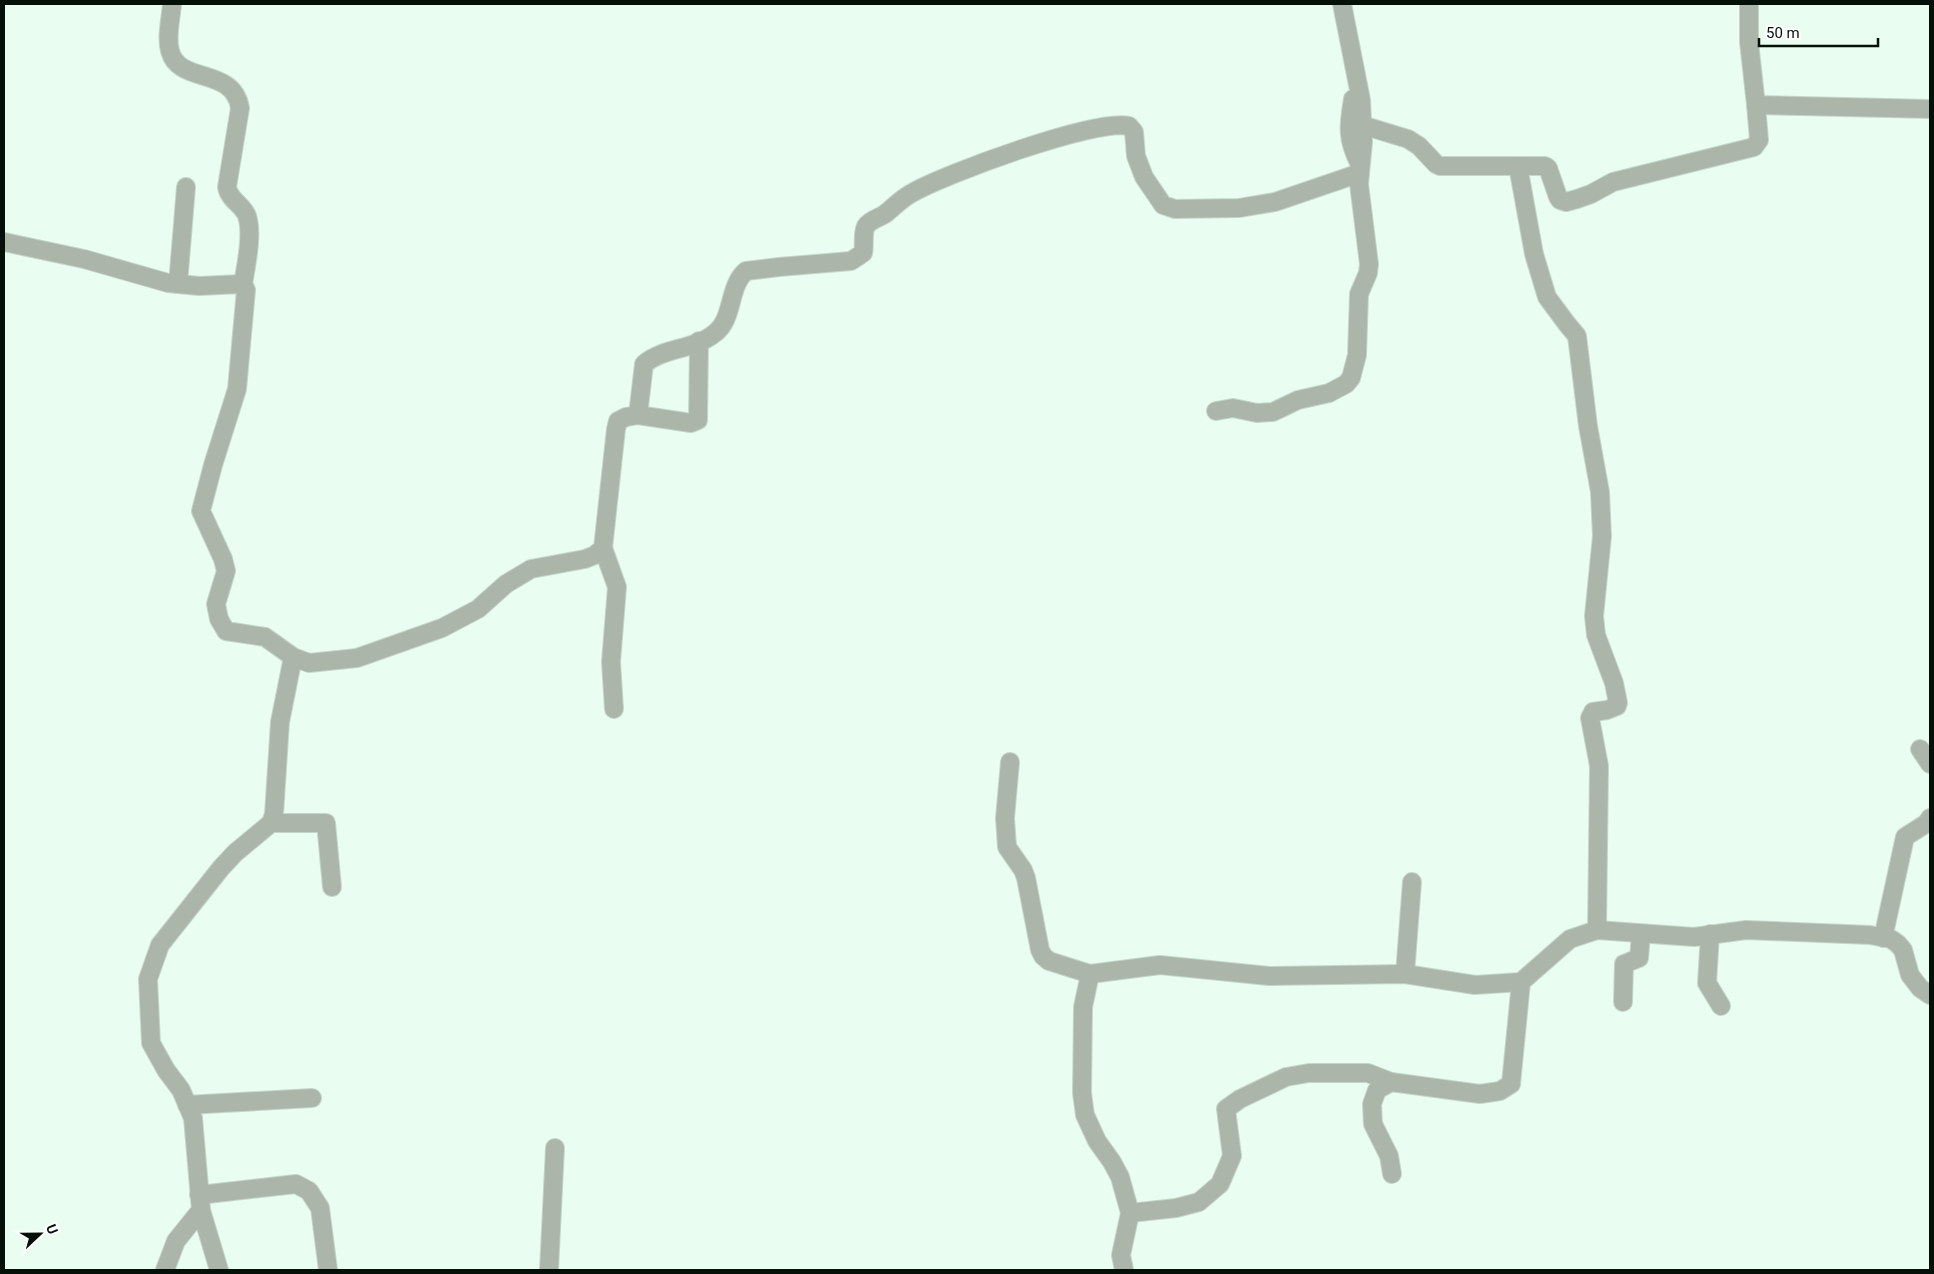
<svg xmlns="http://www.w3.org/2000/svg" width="1934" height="1274" font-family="Roboto,sans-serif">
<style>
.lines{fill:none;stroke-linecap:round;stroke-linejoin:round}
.street-casing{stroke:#c5d7cb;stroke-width:20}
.street{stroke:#abb5a9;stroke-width:18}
</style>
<rect width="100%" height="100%" fill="#e9fdf0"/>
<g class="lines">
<!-- street casing -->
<g class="street-casing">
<g id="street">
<path d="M172,4c-1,14 -6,33 -2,47 9,34 63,15 70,57l-13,79c2,13 16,18 20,29 6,18 -1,50 -4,68"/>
<path d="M1749,4v38l7,63 174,4"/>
<path d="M1353,99c-5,28 -6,40 7,66"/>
<path d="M1362,125l46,14 11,7 17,18 4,2h105l3,2 10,29 2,3 6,2 11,-3 14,-5 22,-12 141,-35 5,-7 -3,-35"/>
<path d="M1518,166l16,88 13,43 20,27 10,12 11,90 12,66 1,23 1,21 -8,80 2,19 18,48 4,20 -1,3 -10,4 -14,2 -3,6 9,48 -2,164"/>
<path d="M4,242l80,17 84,24 31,3 42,-2 3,2 2,4 -9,99 -24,76 -12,46 22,48 3,12 -10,33 3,15 7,12 39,6 28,20 16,6 48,-5 85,-30 36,-19 28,-25 25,-15 54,-10 10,-4 8,-7 13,-119 2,-8 8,-4 12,-2 6,-51c20,-17 51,-14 71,-31 19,-14 13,-47 31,-62l33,-4 72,-6 12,-8c2,-8 -1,-19 3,-27 4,-6 13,-8 19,-12 9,-7 17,-16 27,-21 33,-19 184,-75 217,-67l5,6 2,24 8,21 19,28 12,4 64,-1 36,-6 85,-29"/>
<path d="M178,284l8,-97"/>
<path d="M1216,411l17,-3 24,5 16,-1 25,-12 31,-7 17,-9 5,-6 6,-23 2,-61 9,-21 1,-9 -10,-80 4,-42 -2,-42 -19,-96"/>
<path d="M638,415l53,8 7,-3 1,-79"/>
<path d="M603,548l14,39 -6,75 3,47"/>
<path d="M1920,749l10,15"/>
<path d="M1010,762l-5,56 2,29 16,23 3,8 14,72 3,6 6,5 41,13 70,-9 109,11 136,-2 70,11 46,-3"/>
<path d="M271,823h55l6,64"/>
<path d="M1710,934l-3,49 14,23"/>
<path d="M1883,938l22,-101 22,-14 3,-5"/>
<path d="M1090,974l-7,33 -1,86 3,22 12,26 15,21 8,15 10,36 -9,42 3,15"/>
<path d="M1405,974l7,-92"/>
<path d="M1623,1002l1,-38 15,-6 2,-24"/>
<path d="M1391,1082l-14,8 -5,14 1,20 16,32 3,18"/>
<path d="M187,1105l125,-7"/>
<path d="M199,1195l97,-11 13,7 11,17 8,62"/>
<path d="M201,1210l18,60"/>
<path d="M1130,1213l46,-5 23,-6 21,-18 12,-28 -6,-47 14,-10 46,-22 23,-4h59l23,9 89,12 20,-3 11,-7 10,-102 49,-43 27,-9 97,7 52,-7 124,5 21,4 7,5 5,6 7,25 10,13 10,7"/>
<path d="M165,1270l11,-29 25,-31 -8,-92 -12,-28 -15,-20 -15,-27 -3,-64 12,-34 61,-77 14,-15 36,-30 3,-9 6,-92 13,-65"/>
<path d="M549,1270l6,-122"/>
</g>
</g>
<!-- street -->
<use href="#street" class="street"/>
</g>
<!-- border -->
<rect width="1934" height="1274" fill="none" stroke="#051009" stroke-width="10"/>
<!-- north arrow -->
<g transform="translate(40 1234) rotate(68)" stroke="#ffffff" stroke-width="4" paint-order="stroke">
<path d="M0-4L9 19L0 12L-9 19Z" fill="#051009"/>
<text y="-8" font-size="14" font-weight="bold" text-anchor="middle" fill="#051009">U</text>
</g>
<!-- scale -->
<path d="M1759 38v8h119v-8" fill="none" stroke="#051009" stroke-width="2.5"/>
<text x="1766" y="38" font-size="15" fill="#051009" stroke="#ffffff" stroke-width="4" paint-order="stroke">50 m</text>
</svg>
